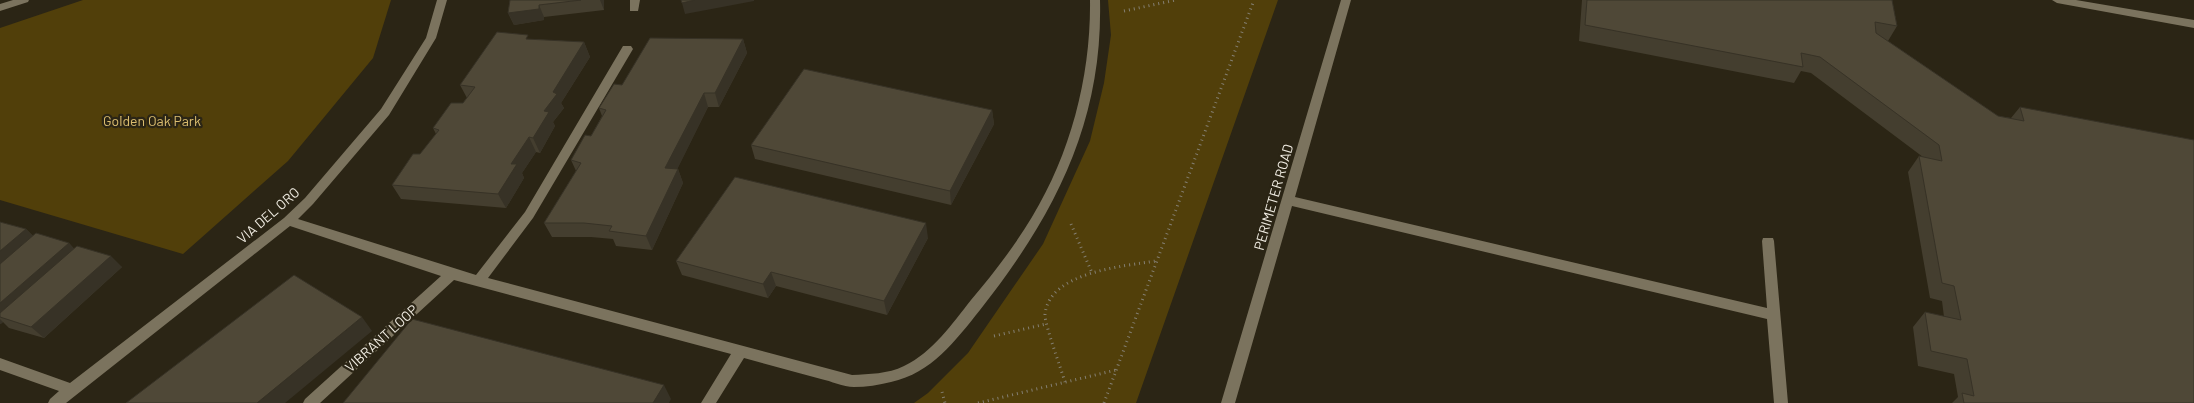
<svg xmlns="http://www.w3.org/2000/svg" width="2194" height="403" font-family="Barlow,sans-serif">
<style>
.green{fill:#513f0a}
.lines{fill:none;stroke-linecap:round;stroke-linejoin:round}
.path{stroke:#847f72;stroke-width:3;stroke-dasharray:1 4;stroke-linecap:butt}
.minor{fill:#7b735e;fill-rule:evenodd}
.wall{fill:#443e2f}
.shaded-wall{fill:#373226}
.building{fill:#4f4837;stroke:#373226}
.labels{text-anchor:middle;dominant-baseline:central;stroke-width:4.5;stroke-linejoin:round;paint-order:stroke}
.park-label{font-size:14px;fill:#dcbe70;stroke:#2b2515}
.street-label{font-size:14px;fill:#f2eee4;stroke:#2b2515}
</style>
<rect width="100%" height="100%" fill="#2b2515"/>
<!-- green -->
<g class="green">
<path d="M83,0h308l-18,58 -85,103 -105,93 -183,-54v-172z"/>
<path d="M1108,0h170l-142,403h-222l14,-10 40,-40 75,-109 47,-103 14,-58 7,-48z"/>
</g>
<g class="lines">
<!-- path -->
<g class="path">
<path d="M1124,11l52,-11"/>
<path d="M1071,224l21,49"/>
<path d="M994,336l52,-12"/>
<path d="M1065,382c-4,-13 -20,-57 -20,-67 3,-43 79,-49 111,-54"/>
<path d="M942,392l3,11"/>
<path d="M978,403l138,-33"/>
<path d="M1104,403l150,-403"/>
</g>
<!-- minor -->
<g class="minor">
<path d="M13,0h16l-1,2 -28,9v-7z"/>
<path d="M437,0h10l-11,38 -47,77 -76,89 -15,15 178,56 49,-63 98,-166h8l2,3 -100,169 -45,60 364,97c17,-1 36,-1 52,-9 29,-14 48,-42 67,-66 22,-26 43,-53 61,-83 39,-64 59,-142 58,-217h10c3,123 -46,216 -120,310 -25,31 -48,63 -89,72 -12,3 -25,5 -37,5 -11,0 -23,-6 -33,-8 -26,-7 -51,-14 -77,-21l-28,45h-15l30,-49 -277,-74 -134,123h-17l2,-4 136,-123 -151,-50 -224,177h-18l2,-4 9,-8 -59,-21v-12l70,25 214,-165 21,-20 76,-89 45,-71z"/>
<path d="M630,0h10l-2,11h-8z"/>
<path d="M1341,0h10l-56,197 472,111 -5,-67 1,-3h10l1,3 14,162h-14l-7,-84 -475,-113 -57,197h-14z"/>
<path d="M2052,0h24l118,20v8l-137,-25z"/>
</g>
</g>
<!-- wall -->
<g class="wall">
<path d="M510,0h94v10l-60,7v3l-30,5 -6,-12z"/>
<path d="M1582,0h310l5,26 -9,15 110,75 13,2 9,-11 174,296h-242l6,-6 -4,-23 -36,-8 -5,-39 12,-15 19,5 -2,-16 -12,-3 -22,-126 11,-16 4,1 -112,-84 -10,-2 -7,12 -215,-42z"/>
<path d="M531,39l53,3 6,15 -29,46 3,5 -11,14 2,4 -15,27 -4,-1 -14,21 2,5 -18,30 -105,-9 -9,-14 28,-31 16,-20 -3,-6 30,-25 4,-5 -7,-13z"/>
<path d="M743,39l4,14 -28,54h-11l-31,62h1l5,14 -31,67 -36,-4 -3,-7 -22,-2h-39l-8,-14 32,-52 -5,-11 20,-24 11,-20 -3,-8 23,-23z"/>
<path d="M992,110l2,14 -43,81 -196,-46 -4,-14z"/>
<path d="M0,222l26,7 7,7 36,7 5,6 48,18 -78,71 -35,-10 -6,-6 -3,2z"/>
<path d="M928,238l-41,77 -111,-29 -8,12 -86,-23 -6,-14z"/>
</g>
<!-- shaded-wall -->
<g class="shaded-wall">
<path d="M600,0h4v10z"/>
<path d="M695,0h59v1l-69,13 -3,-11z"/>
<path d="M539,5l5,12v3l-30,5 -6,-12z"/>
<path d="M743,39l4,14 -28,54 -4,-14z"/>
<path d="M584,42l6,15 -29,46 3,5 -11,14 2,4 -15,27 -7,-15 20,-46z"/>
<path d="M704,93l4,14 -37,75 -6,-14z"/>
<path d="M992,110l2,14 -43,81 -1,-14z"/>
<path d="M529,137l7,15 -14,21 2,5 -18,30 -8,-14 13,-30z"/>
<path d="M678,169l5,14 -31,67 -6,-14z"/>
<path d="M926,223l2,15 -41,77 -3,-14z"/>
<path d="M26,229l12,12 -38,32v-22z"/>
<path d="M69,243l11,12 -80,62v-14z"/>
<path d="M111,256l11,11 -78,71 -13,-11z"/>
<path d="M771,272l5,14 -8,12 -5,-14z"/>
<path d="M362,317l10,14 -87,72h-28z"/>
<path d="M0,319l3,3 -2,2h-1z"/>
<path d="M664,385l7,14 -2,4h-16z"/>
</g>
<!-- building -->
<g class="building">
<path d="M510,0h71l-42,5v4l-31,4z"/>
<path d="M681,0h14l-13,3z"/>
<path d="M1587,0h305l5,26 -22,-4 1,11 122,83 26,5 -4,-14 174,33v263h-230l-2,-10 12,3 -7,-37 -36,-8 -6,-39 36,8 -7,-34 -12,-3 -23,-127 23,5 -3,-16 -119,-88 -19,-4 2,14 -218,-42z"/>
<path d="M497,32l31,3 -2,4 58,3 -31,50 4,2 -13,17 5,1 -16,26 -4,-1 -18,27h6l-19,30 -106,-9 21,-31h7l19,-24 -6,-2 18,-25h12l12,-16 -15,-2z"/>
<path d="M650,38l93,1 -28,54h-11l-39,75 13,1 -32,67 -37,-5 3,-5 -28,-3h-40l37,-60 -10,-3 14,-25 6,1 15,-26 -7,-2 15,-24 8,1z"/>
<path d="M804,69l188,41 -42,81 -199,-46z"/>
<path d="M735,177l191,46 -42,78 -113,-29 -8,12 -87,-23z"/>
<path d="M0,222l26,7 -26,22z"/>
<path d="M36,233l33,10 -69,60v-39z"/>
<path d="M77,246l34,10 -80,71 -31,-10v-4z"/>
<path d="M294,275l68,42 -105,86h-131z"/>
<path d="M412,319l252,66 -11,18h-310z"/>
</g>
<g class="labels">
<!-- park labels -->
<g class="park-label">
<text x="152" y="120">Golden Oak Park</text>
</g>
<!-- street labels -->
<g class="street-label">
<text transform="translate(1273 197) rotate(-74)">PERIMETER ROAD</text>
<text transform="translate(268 215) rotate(-41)">VIA DEL ORO</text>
<text transform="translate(381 338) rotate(-42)">VIBRANT LOOP</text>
</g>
</g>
</svg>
